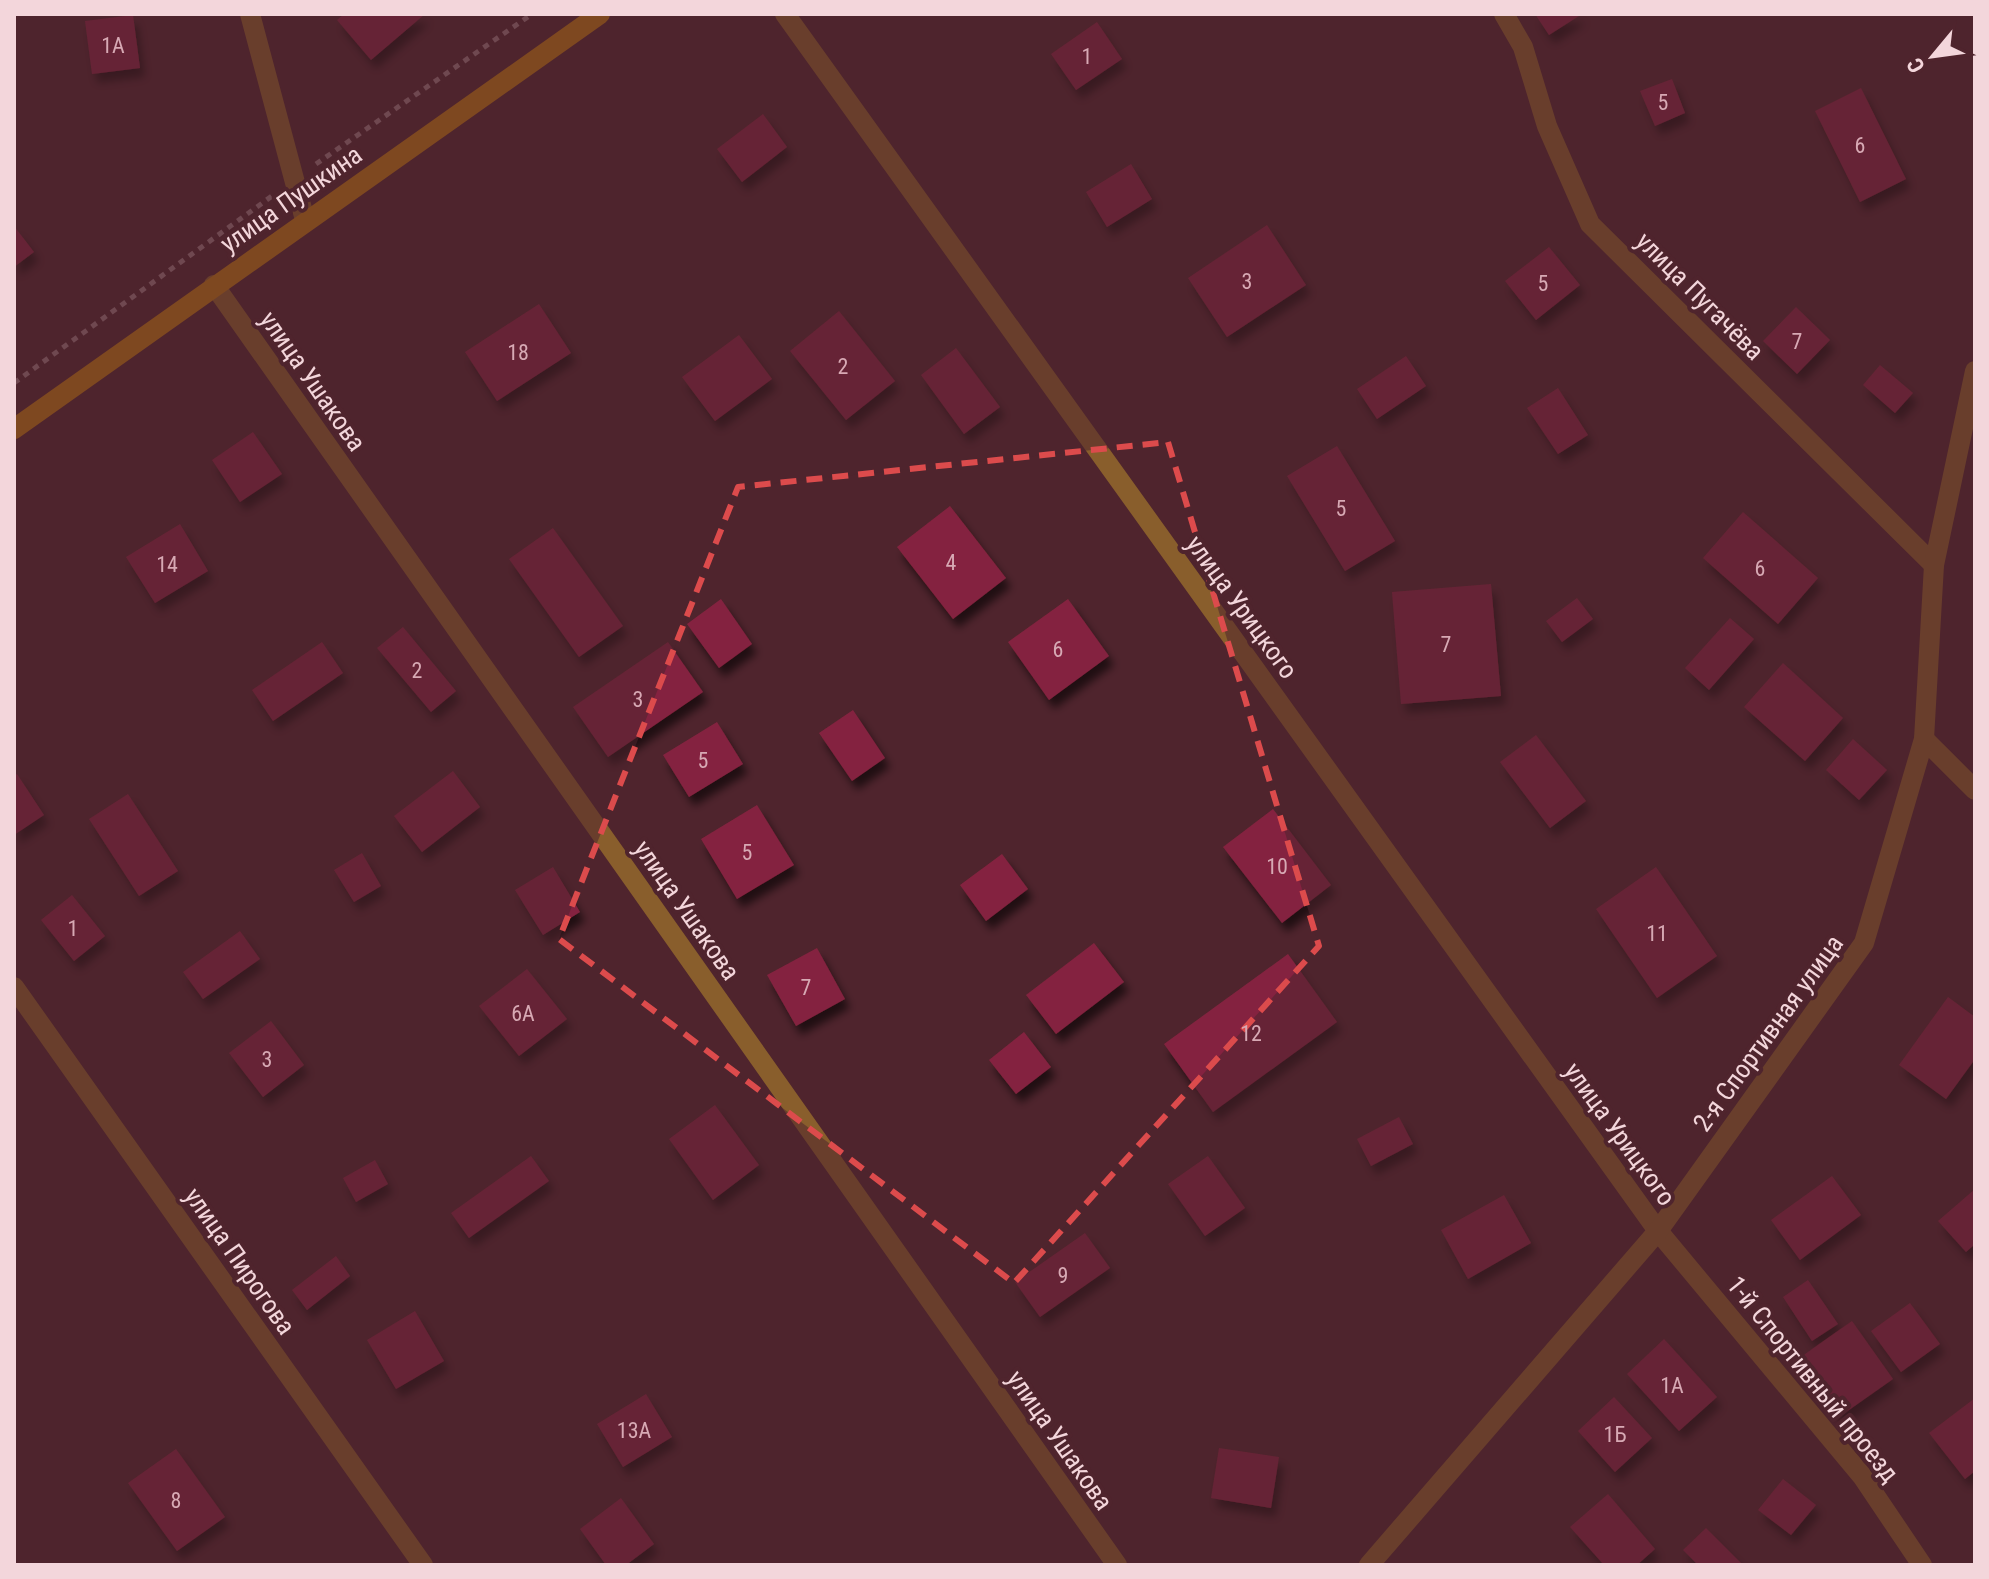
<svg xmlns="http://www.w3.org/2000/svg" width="1989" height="1579" font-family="'Roboto Condensed',sans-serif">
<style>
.building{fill:#84233f;filter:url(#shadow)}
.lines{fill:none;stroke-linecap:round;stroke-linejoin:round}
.path{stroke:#97737a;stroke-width:5;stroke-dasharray:6 6;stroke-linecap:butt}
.minor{stroke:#895e2c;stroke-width:20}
.secondary{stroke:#b87411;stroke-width:20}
.marked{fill:none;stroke:#dc4b4c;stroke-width:6;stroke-dasharray:16 10;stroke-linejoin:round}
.labels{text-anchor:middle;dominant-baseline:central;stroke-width:8;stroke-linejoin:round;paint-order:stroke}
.number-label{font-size:22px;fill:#d7a9b4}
.street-label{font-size:26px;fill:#f3d6db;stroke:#4f242d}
</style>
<defs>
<filter id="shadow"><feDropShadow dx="5" dy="9" stdDeviation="4" flood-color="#0009"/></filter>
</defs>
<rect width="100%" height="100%" fill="#4f242d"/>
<!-- building -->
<g class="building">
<path d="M344,14h81l-54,46 -34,-40z"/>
<path d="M1535,14h47l-33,21z"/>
<path d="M133,15l7,53 -48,6 -7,-53z"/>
<path d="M1097,22l25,37 -46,31 -25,-36z"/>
<path d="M1672,79l13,34 -30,13 -15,-35z"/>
<path d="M1861,88l45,91 -46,23 -45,-91z"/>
<path d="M763,114l24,33 -45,35 -25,-33z"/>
<path d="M1131,164l21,35 -45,28 -21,-35z"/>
<path d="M1267,225l39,60 -79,52 -39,-59z"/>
<path d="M14,226l20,26 -20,15z"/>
<path d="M1549,247l31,38 -44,35 -31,-39z"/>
<path d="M539,304l32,49 -74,48 -32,-49z"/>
<path d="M1796,307l34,33 -33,34 -34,-33z"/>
<path d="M839,311l56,70 -49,39 -56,-69z"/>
<path d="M739,335l33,44 -57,42 -33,-44z"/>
<path d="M956,348l44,59 -36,27 -43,-59z"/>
<path d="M1406,356l20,30 -49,33 -20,-30z"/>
<path d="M1880,365l33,28 -18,20 -32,-28z"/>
<path d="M1558,388l30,47 -30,19 -31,-46z"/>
<path d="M253,432l29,42 -42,28 -28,-42z"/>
<path d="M1337,446l58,95 -50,30 -58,-95z"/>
<path d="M950,506l56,72 -53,41 -56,-72z"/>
<path d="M1743,512l75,66 -40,46 -75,-66z"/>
<path d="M180,524l28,47 -53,32 -29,-46z"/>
<path d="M553,528l70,98 -44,31 -70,-98z"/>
<path d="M1491,584l10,112 -100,8 -9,-112z"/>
<path d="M1577,598l16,21 -31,23 -16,-21z"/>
<path d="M721,599l31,45 -33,24 -32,-44z"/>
<path d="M1068,599l41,57 -60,44 -41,-58z"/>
<path d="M1730,618l24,21 -45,51 -24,-22z"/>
<path d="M403,627l53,64 -25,21 -54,-64z"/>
<path d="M322,642l21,31 -70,48 -21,-31z"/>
<path d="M668,642l35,50 -95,65 -35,-50z"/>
<path d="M1783,663l60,55 -38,43 -61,-54z"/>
<path d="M853,710l32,48 -33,23 -33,-48z"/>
<path d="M717,722l26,42 -54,33 -26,-42z"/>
<path d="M1536,735l50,66 -36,27 -50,-66z"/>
<path d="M1853,739l34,31 -28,30 -33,-30z"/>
<path d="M453,771l27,36 -58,45 -28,-36z"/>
<path d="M17,774l27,41 -30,20v-59z"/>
<path d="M128,794l50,77 -39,25 -50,-77z"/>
<path d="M757,805l37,60 -57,34 -36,-60z"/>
<path d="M1273,809l58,76 -49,38 -59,-76z"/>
<path d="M362,853l19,33 -27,16 -20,-32z"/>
<path d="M1002,854l26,35 -42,32 -26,-36z"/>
<path d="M553,867l27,45 -37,23 -28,-45z"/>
<path d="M1656,867l61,89 -60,42 -61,-89z"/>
<path d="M72,895l33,41 -31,25 -33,-41z"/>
<path d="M240,931l20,28 -57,40 -20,-27z"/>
<path d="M1094,943l30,39 -68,52 -30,-39z"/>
<path d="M817,948l28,51 -49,27 -29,-51z"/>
<path d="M1288,954l49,68 -124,90 -49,-68z"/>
<path d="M527,969l40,50 -48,37 -40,-50z"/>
<path d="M1948,997l27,20v42l-29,40 -47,-34z"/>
<path d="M271,1021l33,44 -41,32 -34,-44z"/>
<path d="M1024,1032l27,35 -35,27 -27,-34z"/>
<path d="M715,1105l44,60 -46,35 -44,-61z"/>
<path d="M1399,1117l14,27 -42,22 -14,-27z"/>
<path d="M531,1156l18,25 -80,57 -18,-25z"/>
<path d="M1208,1156l37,52 -40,28 -37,-52z"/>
<path d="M375,1160l13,24 -32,18 -13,-24z"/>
<path d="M1832,1176l29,39 -61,45 -29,-40z"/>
<path d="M1975,1189v55l-9,8 -28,-31z"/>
<path d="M1504,1195l27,48 -63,36 -27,-49z"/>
<path d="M1085,1233l25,35 -70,49 -25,-35z"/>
<path d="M336,1256l14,20 -43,34 -15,-20z"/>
<path d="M1808,1280l30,44 -26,17 -29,-44z"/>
<path d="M1910,1303l30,41 -39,28 -30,-41z"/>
<path d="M415,1311l29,50 -48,28 -29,-49z"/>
<path d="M1852,1321l41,58 -54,38 -41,-58z"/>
<path d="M1664,1339l53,58 -38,34 -52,-57z"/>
<path d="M646,1394l26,43 -49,30 -26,-43z"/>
<path d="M1614,1397l38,41 -37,34 -37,-41z"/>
<path d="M1975,1398v73l-10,8 -36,-46z"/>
<path d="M1219,1448l60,9 -8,51 -60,-10z"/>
<path d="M176,1449l49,68 -48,34 -49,-68z"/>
<path d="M1783,1479l33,26 -25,30 -33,-25z"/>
<path d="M1608,1494l47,55 -18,16h-33l-34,-38z"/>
<path d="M621,1498l33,46 -28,21h-20l-26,-36z"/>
<path d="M1706,1528l37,37h-45l-15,-15z"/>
</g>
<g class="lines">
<!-- path -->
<g class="path">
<path d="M316,164l216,-150"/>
<path d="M14,383l258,-187"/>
</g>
<!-- minor -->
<g class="minor">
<path d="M250,14l55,206"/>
<path d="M785,14l873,1217 204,245 60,89"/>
<path d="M1504,14l19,33 24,79 43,98 344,341"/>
<path d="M214,285l903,1280"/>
<path d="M1924,739l51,51"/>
<path d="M14,987l409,578"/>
<path d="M1369,1565l289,-334 206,-288 60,-204 10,-174 41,-194"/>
</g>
<!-- secondary -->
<path class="secondary" d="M14,429l586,-415"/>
</g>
<!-- marked area -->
<path d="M0 0H1989V1579H0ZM1168,442l151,504 -305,337 -455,-344 179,-452z" fill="#4f242d" fill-opacity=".55" fill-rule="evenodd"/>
<path class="marked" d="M1168,442l151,504 -305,337 -455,-344 179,-452z"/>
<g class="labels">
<!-- number labels -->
<g class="number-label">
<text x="113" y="45">1А</text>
<text x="1087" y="56">1</text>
<text x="1663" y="102">5</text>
<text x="1860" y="145">6</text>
<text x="1247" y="281">3</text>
<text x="1543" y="283">5</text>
<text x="1797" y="341">7</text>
<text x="518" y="352">18</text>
<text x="843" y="366">2</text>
<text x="1341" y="508">5</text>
<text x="951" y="562">4</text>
<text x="167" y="564">14</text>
<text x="1760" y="568">6</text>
<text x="1446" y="644">7</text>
<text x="1058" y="649">6</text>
<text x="417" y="670">2</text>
<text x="638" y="699">3</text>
<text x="703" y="760">5</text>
<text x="747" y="852">5</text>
<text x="1277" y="866">10</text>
<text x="73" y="928">1</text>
<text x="1657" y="933">11</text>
<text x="806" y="987">7</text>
<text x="523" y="1013">6А</text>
<text x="1251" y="1033">12</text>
<text x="267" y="1059">3</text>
<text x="1063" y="1275">9</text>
<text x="1672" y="1385">1А</text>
<text x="634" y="1430">13А</text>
<text x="1615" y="1434">1Б</text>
<text x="176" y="1500">8</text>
</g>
<!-- street labels -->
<g class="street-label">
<text transform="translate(291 199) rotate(-35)">улица Пушкина</text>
<text transform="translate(1700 296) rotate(45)">улица Пугачёва</text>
<text transform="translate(313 381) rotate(55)">улица Ушакова</text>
<text transform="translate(1242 607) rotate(54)">улица Урицкого</text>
<text transform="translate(687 910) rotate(55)">улица Ушакова</text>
<text transform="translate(1768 1033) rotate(-54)">2-я Спортивная улица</text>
<text transform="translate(1620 1134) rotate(54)">улица Урицкого</text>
<text transform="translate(240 1261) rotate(55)">улица Пирогова</text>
<text transform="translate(1813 1379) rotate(51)">1-й Спортивный проезд</text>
<text transform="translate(1060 1440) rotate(55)">улица Ушакова</text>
</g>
</g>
<!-- border -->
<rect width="1989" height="1579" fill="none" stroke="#f3d6db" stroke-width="32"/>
<!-- north arrow -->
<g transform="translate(1933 56) rotate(241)" stroke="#4f242d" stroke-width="6" paint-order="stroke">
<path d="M0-6L14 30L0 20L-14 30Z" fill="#f3d6db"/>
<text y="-12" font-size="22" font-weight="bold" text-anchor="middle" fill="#f3d6db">С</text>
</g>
</svg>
